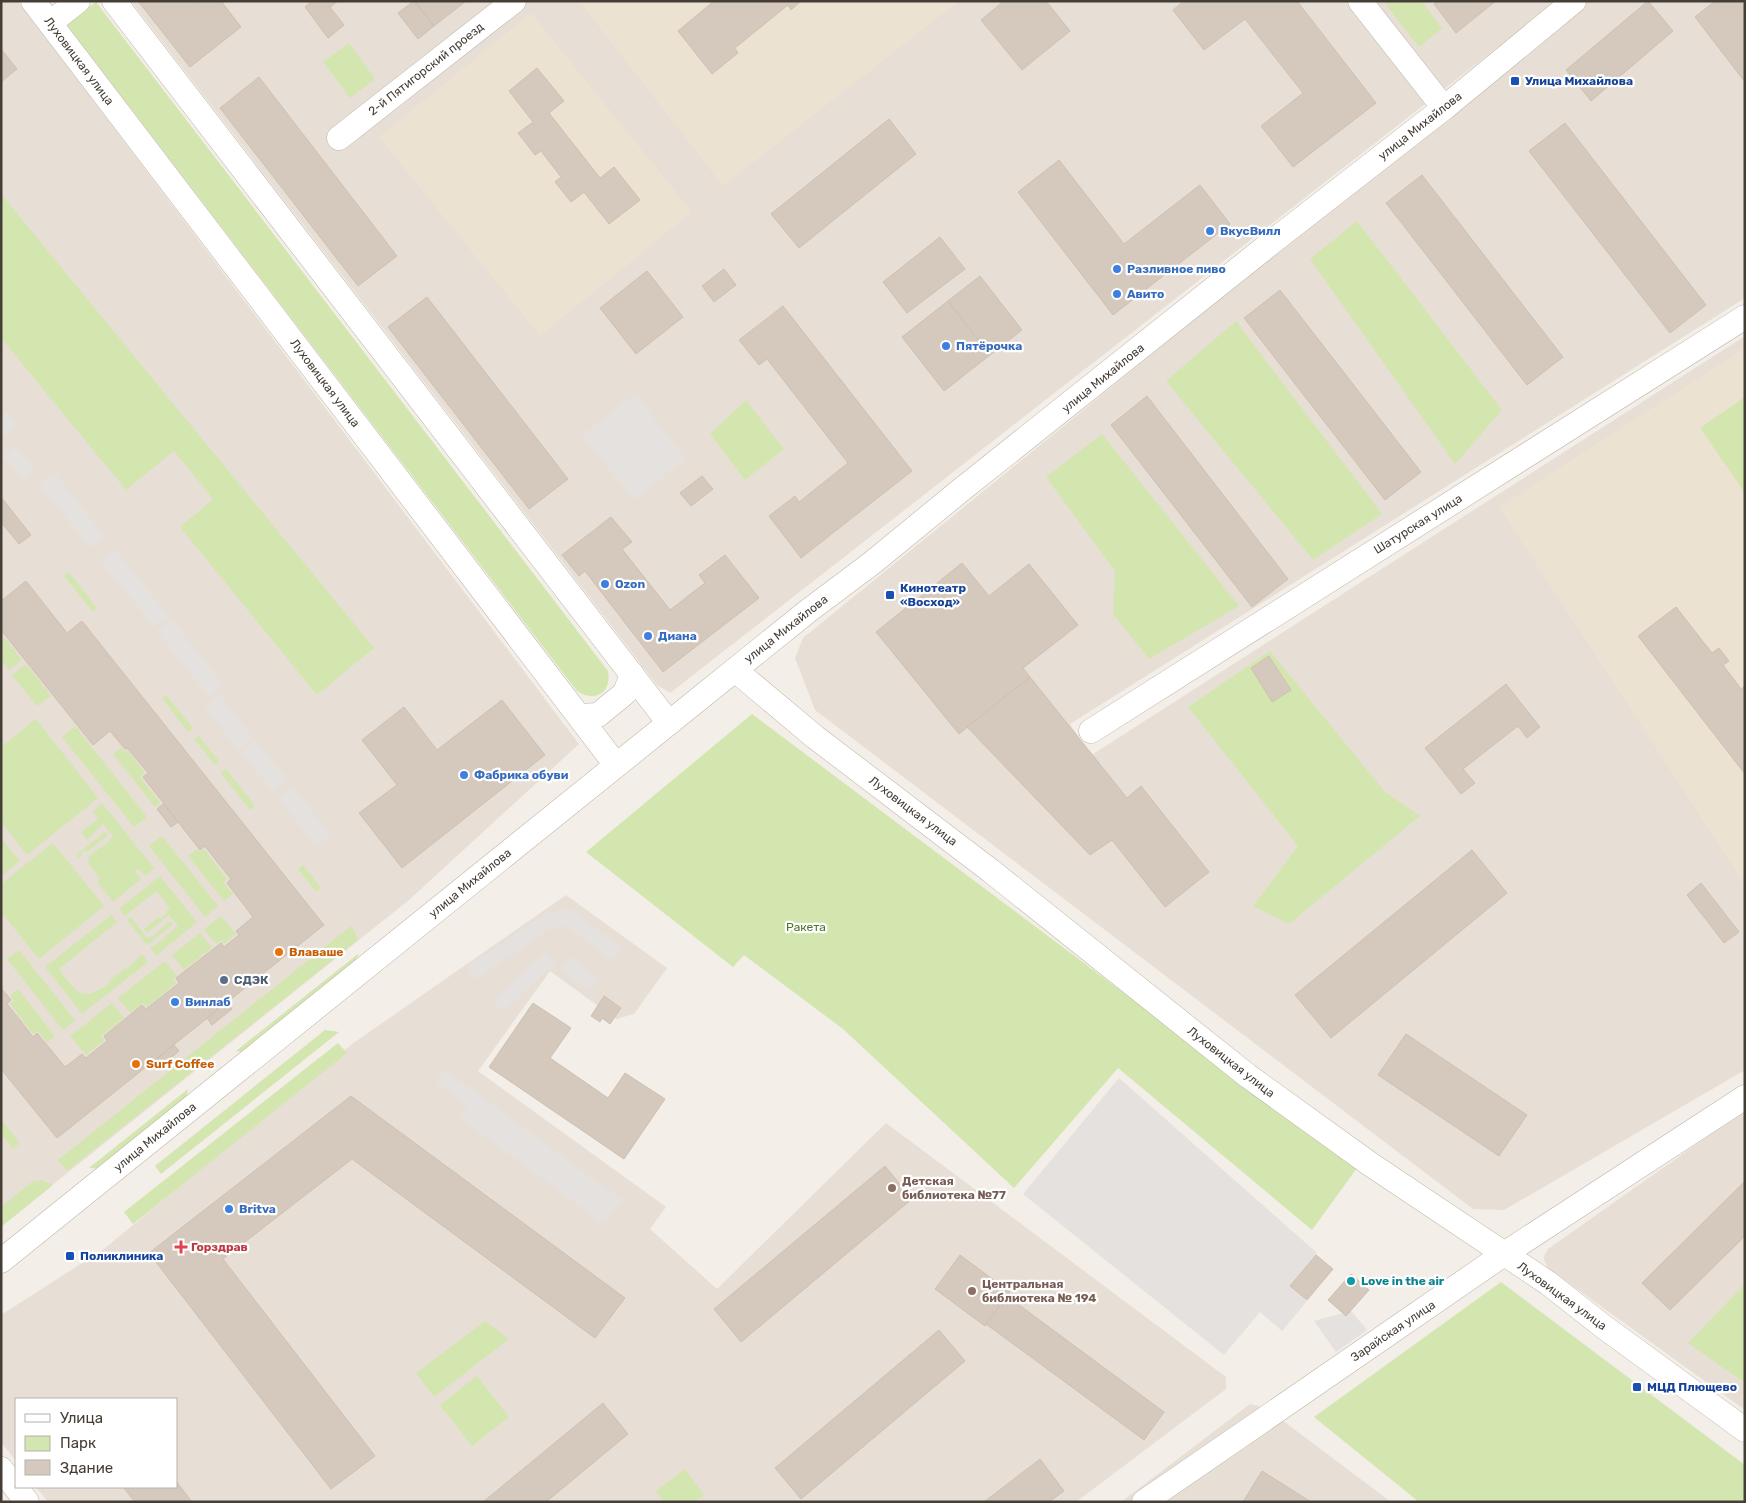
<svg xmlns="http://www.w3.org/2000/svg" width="1746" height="1503" font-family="Rubik,sans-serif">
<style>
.residential{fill:#e7dfd5}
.education{fill:#ece2d1}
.green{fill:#d3e6b0}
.parking{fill:#e4e1de}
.building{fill:#d4c9bc;stroke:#cfc0b0}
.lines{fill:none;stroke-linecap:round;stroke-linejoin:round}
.minor-casing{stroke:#beb5a9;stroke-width:25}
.minor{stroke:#fff;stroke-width:24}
.transit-dot{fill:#1a4fb4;stroke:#fff;stroke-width:2}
.shop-dot{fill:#3f7fe0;stroke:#fff;stroke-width:2}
.food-dot{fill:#e8710a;stroke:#fff;stroke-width:2}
.service-dot{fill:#5c6f8a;stroke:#fff;stroke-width:2}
.education-dot{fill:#8d6e63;stroke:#fff;stroke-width:2}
.health-dot{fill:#e0444e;stroke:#fff;stroke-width:2}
.culture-dot{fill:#0f9aa8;stroke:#fff;stroke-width:2}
.labels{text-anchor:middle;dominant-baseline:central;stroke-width:4.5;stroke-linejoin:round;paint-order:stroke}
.street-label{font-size:12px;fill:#453e36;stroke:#fff}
.transit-label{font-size:12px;font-weight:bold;fill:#164399;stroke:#fff;text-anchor:start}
.shop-label{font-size:12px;font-weight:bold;fill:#366cbe;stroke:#fff;text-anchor:start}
.park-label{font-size:12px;fill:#4e762b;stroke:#fff}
.food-label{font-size:12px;font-weight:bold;fill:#c56008;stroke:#fff;text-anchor:start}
.service-label{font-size:12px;font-weight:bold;fill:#4e5e75;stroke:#fff;text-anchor:start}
.education-label{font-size:12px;font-weight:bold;fill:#785e54;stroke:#fff;text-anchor:start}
.health-label{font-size:12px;font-weight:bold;fill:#be3a42;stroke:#fff;text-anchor:start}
.culture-label{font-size:12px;font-weight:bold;fill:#0d838f;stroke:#fff;text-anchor:start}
</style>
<rect width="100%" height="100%" fill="#f3eee7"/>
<!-- residential -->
<g class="residential">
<path d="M1,1h17l561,743 -170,156 -408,326z"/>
<path d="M131,1h1426l-887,692 -13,-8z"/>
<path d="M1586,1h159v297l-675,426 20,32 655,-420v734l-241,140 -31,-1 -658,-499 -20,-52 8,-20z"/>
<path d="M566,895l101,73 -33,46 -18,5 -66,-48 -72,100 188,136 -16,22 67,60 169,-166 340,254v12l-150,113h-1028l-12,-15h140v-88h-160v62l-15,-19v-127l103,-66 248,-205z"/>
<path d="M1745,1110v300l-197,-142 -4,-8v-4l4,-7z"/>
<path d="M1250,1404l16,4 125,94h-270z"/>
</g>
<!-- education -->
<g class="education">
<path d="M579,1h380l-236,185z"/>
<path d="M531,13l161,199 -152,124 -161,-199z"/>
<path d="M1745,348v537l-246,-378z"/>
</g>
<!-- green -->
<g class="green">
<path d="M1383,1h38l21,27 -23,19z"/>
<path d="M96,2l512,669c4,22 -13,32 -31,20l-511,-667z"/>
<path d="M349,43l26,36 -25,19 -27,-36z"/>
<path d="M1,194l373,454 -57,47 -137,-168 33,-28 -39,-48 -48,39 -125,-152z"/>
<path d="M1357,221l145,189 -47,54 -145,-205z"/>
<path d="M1236,321l146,193 -69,46 -147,-179z"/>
<path d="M1745,397v96l-45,-65z"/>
<path d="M746,400l38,49 -39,31 -35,-46z"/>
<path d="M1102,434l137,172 -90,53 -36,-45 2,-43 -69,-94z"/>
<path d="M69,572l28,36 -4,4 -29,-36z"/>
<path d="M5,638l17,22 -13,10 -8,-9v-20z"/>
<path d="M1270,651l115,141 35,24 -131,108 -36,-18 45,-60 -110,-139z"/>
<path d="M26,664l25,32 -14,10 -25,-31z"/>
<path d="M166,695l27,33 -5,4 -26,-34z"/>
<path d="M752,714l605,454 -45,62 -194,-162 -104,120 -171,-159 -99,-74 -11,12 -147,-115z"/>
<path d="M36,719l62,79 -71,57 -26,-33v-75z"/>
<path d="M75,726l72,91 -13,10 -72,-90z"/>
<path d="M199,736l20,25 -4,4 -21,-26z"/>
<path d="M121,748l4,4 2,-2 18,23 -5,4 20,26 -5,4 -42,-53z"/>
<path d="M226,769l29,37 -5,4 -29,-37z"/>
<path d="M102,803l52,65 -9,8 -6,-7 -4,2 6,8 -28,23 -16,-20 3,-3 -12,-16 2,-2 -3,-4 23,-16v-1l3,-4 -10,-12 -16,16 -6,-8 17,-13 -5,-8z"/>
<path d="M105,832l3,3 -21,17 -1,-2 -5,4 1,2 -4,2 -2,-3z"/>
<path d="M162,836l56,70 -13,11 -56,-71z"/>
<path d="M1,838l19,23 -19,15z"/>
<path d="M53,843l51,63 -65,53 -38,-47v-28z"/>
<path d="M197,849l3,3 4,-3 23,30 -4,3 10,12 -9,7 -36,-45z"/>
<path d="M303,865l18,23 -5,4 -18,-23z"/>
<path d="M160,876l37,46 -41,34 -6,-8 14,-9 -1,-1 15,-12 -9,-11 -22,18 -3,-4 14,-12 2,2 7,-6 -1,-2 4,-3 -14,-17 -31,25 -6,-7z"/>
<path d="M111,915l6,7 -58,47c11,15 21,34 42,19l1,1 9,-8 -1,-1 15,-12 2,1 15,-15 6,8 -66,52 -37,-47z"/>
<path d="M221,916l15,18 -12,10 -3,-4 -5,4 -12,-15z"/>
<path d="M131,917l16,21 4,-2 1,1 18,-16 3,3 -26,21 -20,-25z"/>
<path d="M351,926l4,6 3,8 -291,231 -9,-11z"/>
<path d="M200,933l12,14 -28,23 -12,-15z"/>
<path d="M19,950l56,70 -12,10 -56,-71z"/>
<path d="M358,954l-1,6 -108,93 -13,-2z"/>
<path d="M165,961l12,15 -4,3 3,4 -29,24 -4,-4 -13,10 -12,-15z"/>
<path d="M18,989l37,47 -8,7 -9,-12 -5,3 -23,-30 4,-3 -4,-5z"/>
<path d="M112,1003l12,15 -23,18 4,4 -19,15 -16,-19z"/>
<path d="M325,1030l14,2 -178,142 -6,-8z"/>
<path d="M338,1043l9,10 -214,171 -9,-12z"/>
<path d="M188,1089l-2,14 -83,66 -14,-1z"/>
<path d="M1,1119l19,24 -7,6 -12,-15z"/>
<path d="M42,1180l11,5 -52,42v-20l32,-26z"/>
<path d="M1501,1282l244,183v37h-326l-105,-85z"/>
<path d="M1745,1284v99l-57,-40z"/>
<path d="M485,1321l24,18 -75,58 -18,-24z"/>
<path d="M477,1376l32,41 -37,29 -32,-41z"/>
<path d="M685,1469l19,26 -10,7h-30l-8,-11z"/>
</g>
<!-- parking -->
<g class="parking">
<path d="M635,394l51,65 -52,41 -52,-65z"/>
<path d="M7,412l11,13 -17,13v-21z"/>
<path d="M15,446l20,25 -12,10 -20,-24z"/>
<path d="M54,472l51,64 -15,12 -51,-64z"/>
<path d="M115,549l54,67 -15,11 -53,-66z"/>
<path d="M171,619l53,66 -15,12 -52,-66z"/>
<path d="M219,694l34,44 -15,12 -34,-44z"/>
<path d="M256,741l32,39 -15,12 -32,-39z"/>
<path d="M292,786l39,49 -14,12 -39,-49z"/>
<path d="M570,909l52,39 -9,13 -47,-35 -17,3 -73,51 -9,-13 78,-54z"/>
<path d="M546,951l10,12 -53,49 -10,-11z"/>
<path d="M569,956l30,23 -9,12 -31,-22z"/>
<path d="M445,1070l177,130 -18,24 -145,-107 9,-12 -32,-23z"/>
<path d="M1119,1078l198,175 -27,33 17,15 -25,30 -22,-19 -36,43 -201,-161z"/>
<path d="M1351,1311l16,19 -31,22 -22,-31z"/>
</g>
<!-- building -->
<g class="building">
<path d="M138,1h58l2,3 3,-3h20l20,26 -51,40z"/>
<path d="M312,1h26l-8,6 14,18 -16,13 -23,-31z"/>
<path d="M414,1l20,25 -16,13 -20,-26z"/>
<path d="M415,1h51l-32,25z"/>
<path d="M714,1h87l-10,9 -3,-5 -53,43 3,5 -26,21 -34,-43z"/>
<path d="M1004,1h42l24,30 -48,39 -41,-50z"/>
<path d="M1184,1h113l79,102 -83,64 -32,-41 42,-33 -58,-74 -41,31 -31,-40z"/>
<path d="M1437,1h59l-40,32 -22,-29z"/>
<path d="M1648,1l25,30 -82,70 -25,-31z"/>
<path d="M1715,1h25l5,6v75l-50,-65z"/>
<path d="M1,49l16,20 -16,13z"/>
<path d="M537,68l27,33 -15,12 51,65 14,-11 26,33 -31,24 -25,-32 -13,10 -16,-20 6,-5 -20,-26 -6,4 -17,-22 15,-11 -24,-31z"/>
<path d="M259,77l138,179 -39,30 -138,-178z"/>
<path d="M889,119l27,35 -117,94 -28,-34z"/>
<path d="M1565,123l141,182 -36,28 -141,-182z"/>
<path d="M1059,160l65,84 76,-59 30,39 -117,91 -95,-123z"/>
<path d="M1422,175l141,182 -36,28 -141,-182z"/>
<path d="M940,237l25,32 -58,44 -24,-31z"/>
<path d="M724,269l12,16 -22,17 -12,-16z"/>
<path d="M647,271l36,46 -47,37 -36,-46z"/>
<path d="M980,276l42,54 -32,25 -42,-54z"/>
<path d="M1280,290l141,182 -36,28 -141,-182z"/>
<path d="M427,297l141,182 -39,30 -141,-182z"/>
<path d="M948,301l42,54 -46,36 -42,-54z"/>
<path d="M783,306l129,165 -111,87 -32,-42 26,-20 4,6 49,-39 -81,-104 -8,6 -20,-25z"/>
<path d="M1147,396l141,183 -36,28 -141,-182z"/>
<path d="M702,476l11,13 -22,17 -11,-13z"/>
<path d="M1,497l30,38 -12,9 -18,-22z"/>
<path d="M611,517l21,25 -10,7 48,61 35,-27 -6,-8 26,-20 34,43 -96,74 -78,-101 -6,5 -17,-21z"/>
<path d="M962,563l27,33 40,-32 49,61 -55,43 7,9 -71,57 -83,-102z"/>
<path d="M26,581l41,52 15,-12 242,304 -267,213 -56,-69v-81l10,12 -4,4 13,16 13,17 4,-4 28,34 17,-13 4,4 21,-17 -3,-5 38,-31 4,4 33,-26 -3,-5 45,-35 3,4 15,-12 -3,-4 17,-14 -26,-34 4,-4 -13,-16 -13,-17 -5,4 -57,-73 5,-4 -21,-25 -2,1 -15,-18 -17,14 -92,-115v-29z"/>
<path d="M1676,607l36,46 7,-5 10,13 -6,4 18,24 4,-3v88l-107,-138z"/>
<path d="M1269,656l22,34 -19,12 -21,-34z"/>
<path d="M1030,677l97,121 14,-12 68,86 -44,35 -53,-67 -22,15 -123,-128z"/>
<path d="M1506,684l34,43 -13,11 -9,-12 -55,43 12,14 -14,11 -36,-46z"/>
<path d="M502,700l43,55 -143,113 -43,-55 38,-28 -35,-45 42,-33 33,43z"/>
<path d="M163,804l15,18 -7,5 -14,-18z"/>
<path d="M1472,850l35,43 -176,145 -36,-43z"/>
<path d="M1701,883l38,49 -15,11 -37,-48z"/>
<path d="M604,996l17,12 -11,16 -8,-6 -2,4 -9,-6z"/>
<path d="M226,1003l6,6 -20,16 -5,-7z"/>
<path d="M533,1003l38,25 -21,30 58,40 17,-25 40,26 -41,60 -135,-92z"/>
<path d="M1406,1034l121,81 -28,41 -121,-81z"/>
<path d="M174,1045l5,6 -19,16 -5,-7z"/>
<path d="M351,1096l274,202 -30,40 -243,-179 -129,100 152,197 -44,33 -182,-236z"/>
<path d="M885,1166l27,33 -171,143 -27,-33z"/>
<path d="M1745,1181v55l-75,74 -28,-27z"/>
<path d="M960,1255l50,37 -25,34 -50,-37z"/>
<path d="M1316,1255l17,14 -26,31 -17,-14z"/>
<path d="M1351,1274l18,16 -23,26 -18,-16z"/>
<path d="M1007,1296l157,116 -20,28 -158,-116z"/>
<path d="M939,1330l26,31 -164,138 -26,-31z"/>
<path d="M603,1403l25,31 -82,68h-63z"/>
<path d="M1040,1459l24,32 -15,11h-65z"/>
<path d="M1262,1471l49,31h-68z"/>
<path d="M176,1481l16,21h-57l-12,-15h53z"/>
</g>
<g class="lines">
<!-- minor casing -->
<g class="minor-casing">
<g id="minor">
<path d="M33,1l583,764"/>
<path d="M114,1l555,722"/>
<path d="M1360,1l84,107"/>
<path d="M50,23l28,-22"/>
<path d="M339,138l175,-137"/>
<path d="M735,670l80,67 176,134 257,205 122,88 178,119 56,44 141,103"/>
<path d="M579,716l19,-1 27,-22 7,-19"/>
<path d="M1091,731l654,-414"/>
<path d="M1,1261l668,-538 139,-112 64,-48 89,-73 320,-255 163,-127 130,-107"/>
<path d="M1,1469l26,33"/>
<path d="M1144,1502l360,-248 241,-157"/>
</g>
</g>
<!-- minor -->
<use href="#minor" class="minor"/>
</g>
<!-- markers -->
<g class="transit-dot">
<rect x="1510" y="76" width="10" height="10" rx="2.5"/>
<rect x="885" y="590" width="10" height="10" rx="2.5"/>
<rect x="65" y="1251" width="10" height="10" rx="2.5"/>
<rect x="1632" y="1382" width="10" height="10" rx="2.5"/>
</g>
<g class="shop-dot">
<circle cx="1210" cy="231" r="5"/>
<circle cx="1117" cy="269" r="5"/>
<circle cx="1117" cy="294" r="5"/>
<circle cx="946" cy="346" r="5"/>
<circle cx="605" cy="584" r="5"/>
<circle cx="648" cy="636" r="5"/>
<circle cx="464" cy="775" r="5"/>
<circle cx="175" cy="1002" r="5"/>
<circle cx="229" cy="1209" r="5"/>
</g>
<g class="food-dot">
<circle cx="279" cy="952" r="5"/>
<circle cx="136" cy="1064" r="5"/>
</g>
<circle class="service-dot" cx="224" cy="980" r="5"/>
<g class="education-dot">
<circle cx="892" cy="1188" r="5"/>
<circle cx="972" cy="1291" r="5"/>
</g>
<path class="health-dot" d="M178.5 1239.5h5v5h5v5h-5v5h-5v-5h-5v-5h5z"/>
<circle class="culture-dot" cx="1351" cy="1281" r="5"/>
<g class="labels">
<!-- street labels -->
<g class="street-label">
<text transform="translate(79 61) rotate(53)">Луховицкая улица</text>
<text transform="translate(426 69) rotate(-38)">2-й Пятигорский проезд</text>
<text transform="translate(1420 126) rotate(-38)">улица Михайлова</text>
<text transform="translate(1103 378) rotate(-39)">улица Михайлова</text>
<text transform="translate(325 383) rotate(53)">Луховицкая улица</text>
<text transform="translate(1418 524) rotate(-32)">Шатурская улица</text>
<text transform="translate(786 629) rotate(-38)">улица Михайлова</text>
<text transform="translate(913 811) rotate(37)">Луховицкая улица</text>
<text transform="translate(470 883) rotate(-39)">улица Михайлова</text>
<text transform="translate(1231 1062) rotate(38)">Луховицкая улица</text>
<text transform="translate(155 1137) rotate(-39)">улица Михайлова</text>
<text transform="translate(1562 1296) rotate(36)">Луховицкая улица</text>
<text transform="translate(1393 1331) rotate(-34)">Зарайская улица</text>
</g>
<!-- transit labels -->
<g class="transit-label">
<text x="1525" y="81">Улица Михайлова</text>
<text x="900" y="588">Кинотеатр<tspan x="900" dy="14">«Восход»</tspan></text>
<text x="80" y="1256">Поликлиника</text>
<text x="1647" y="1387">МЦД Плющево</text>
</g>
<!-- shop labels -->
<g class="shop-label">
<text x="1220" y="231">ВкусВилл</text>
<text x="1127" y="269">Разливное пиво</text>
<text x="1127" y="294">Авито</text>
<text x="956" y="346">Пятёрочка</text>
<text x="615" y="584">Ozon</text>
<text x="658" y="636">Диана</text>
<text x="474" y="775">Фабрика обуви</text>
<text x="185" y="1002">Винлаб</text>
<text x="239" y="1209">Britva</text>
</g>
<!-- park labels -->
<g class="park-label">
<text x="806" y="927">Ракета</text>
</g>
<!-- food labels -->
<g class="food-label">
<text x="289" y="952">Влаваше</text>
<text x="146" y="1064">Surf Coffee</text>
</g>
<!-- service labels -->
<g class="service-label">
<text x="234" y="980">СДЭК</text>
</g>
<!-- education labels -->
<g class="education-label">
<text x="902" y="1181">Детская<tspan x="902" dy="14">библиотека №77</tspan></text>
<text x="982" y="1284">Центральная<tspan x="982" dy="14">библиотека № 194</tspan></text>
</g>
<!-- health labels -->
<g class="health-label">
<text x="191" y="1247">Горздрав</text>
</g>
<!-- culture labels -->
<g class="culture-label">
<text x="1361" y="1281">Love in the air</text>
</g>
</g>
<!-- border -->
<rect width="1746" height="1503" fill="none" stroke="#453e36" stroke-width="5"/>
<!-- legend -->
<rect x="15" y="1398" width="162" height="90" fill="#ffffff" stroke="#b5b2af"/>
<rect x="25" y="1414" width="25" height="8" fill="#ffffff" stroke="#b5b2af"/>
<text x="60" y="1423" font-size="15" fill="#453e36">Улица</text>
<rect x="25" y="1436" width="25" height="15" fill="#d3e6b0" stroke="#b5b2af"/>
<text x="60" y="1448" font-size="15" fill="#453e36">Парк</text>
<rect x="25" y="1460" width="25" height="15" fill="#d4c9bc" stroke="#b5b2af"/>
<text x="60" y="1473" font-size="15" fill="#453e36">Здание</text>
</svg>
